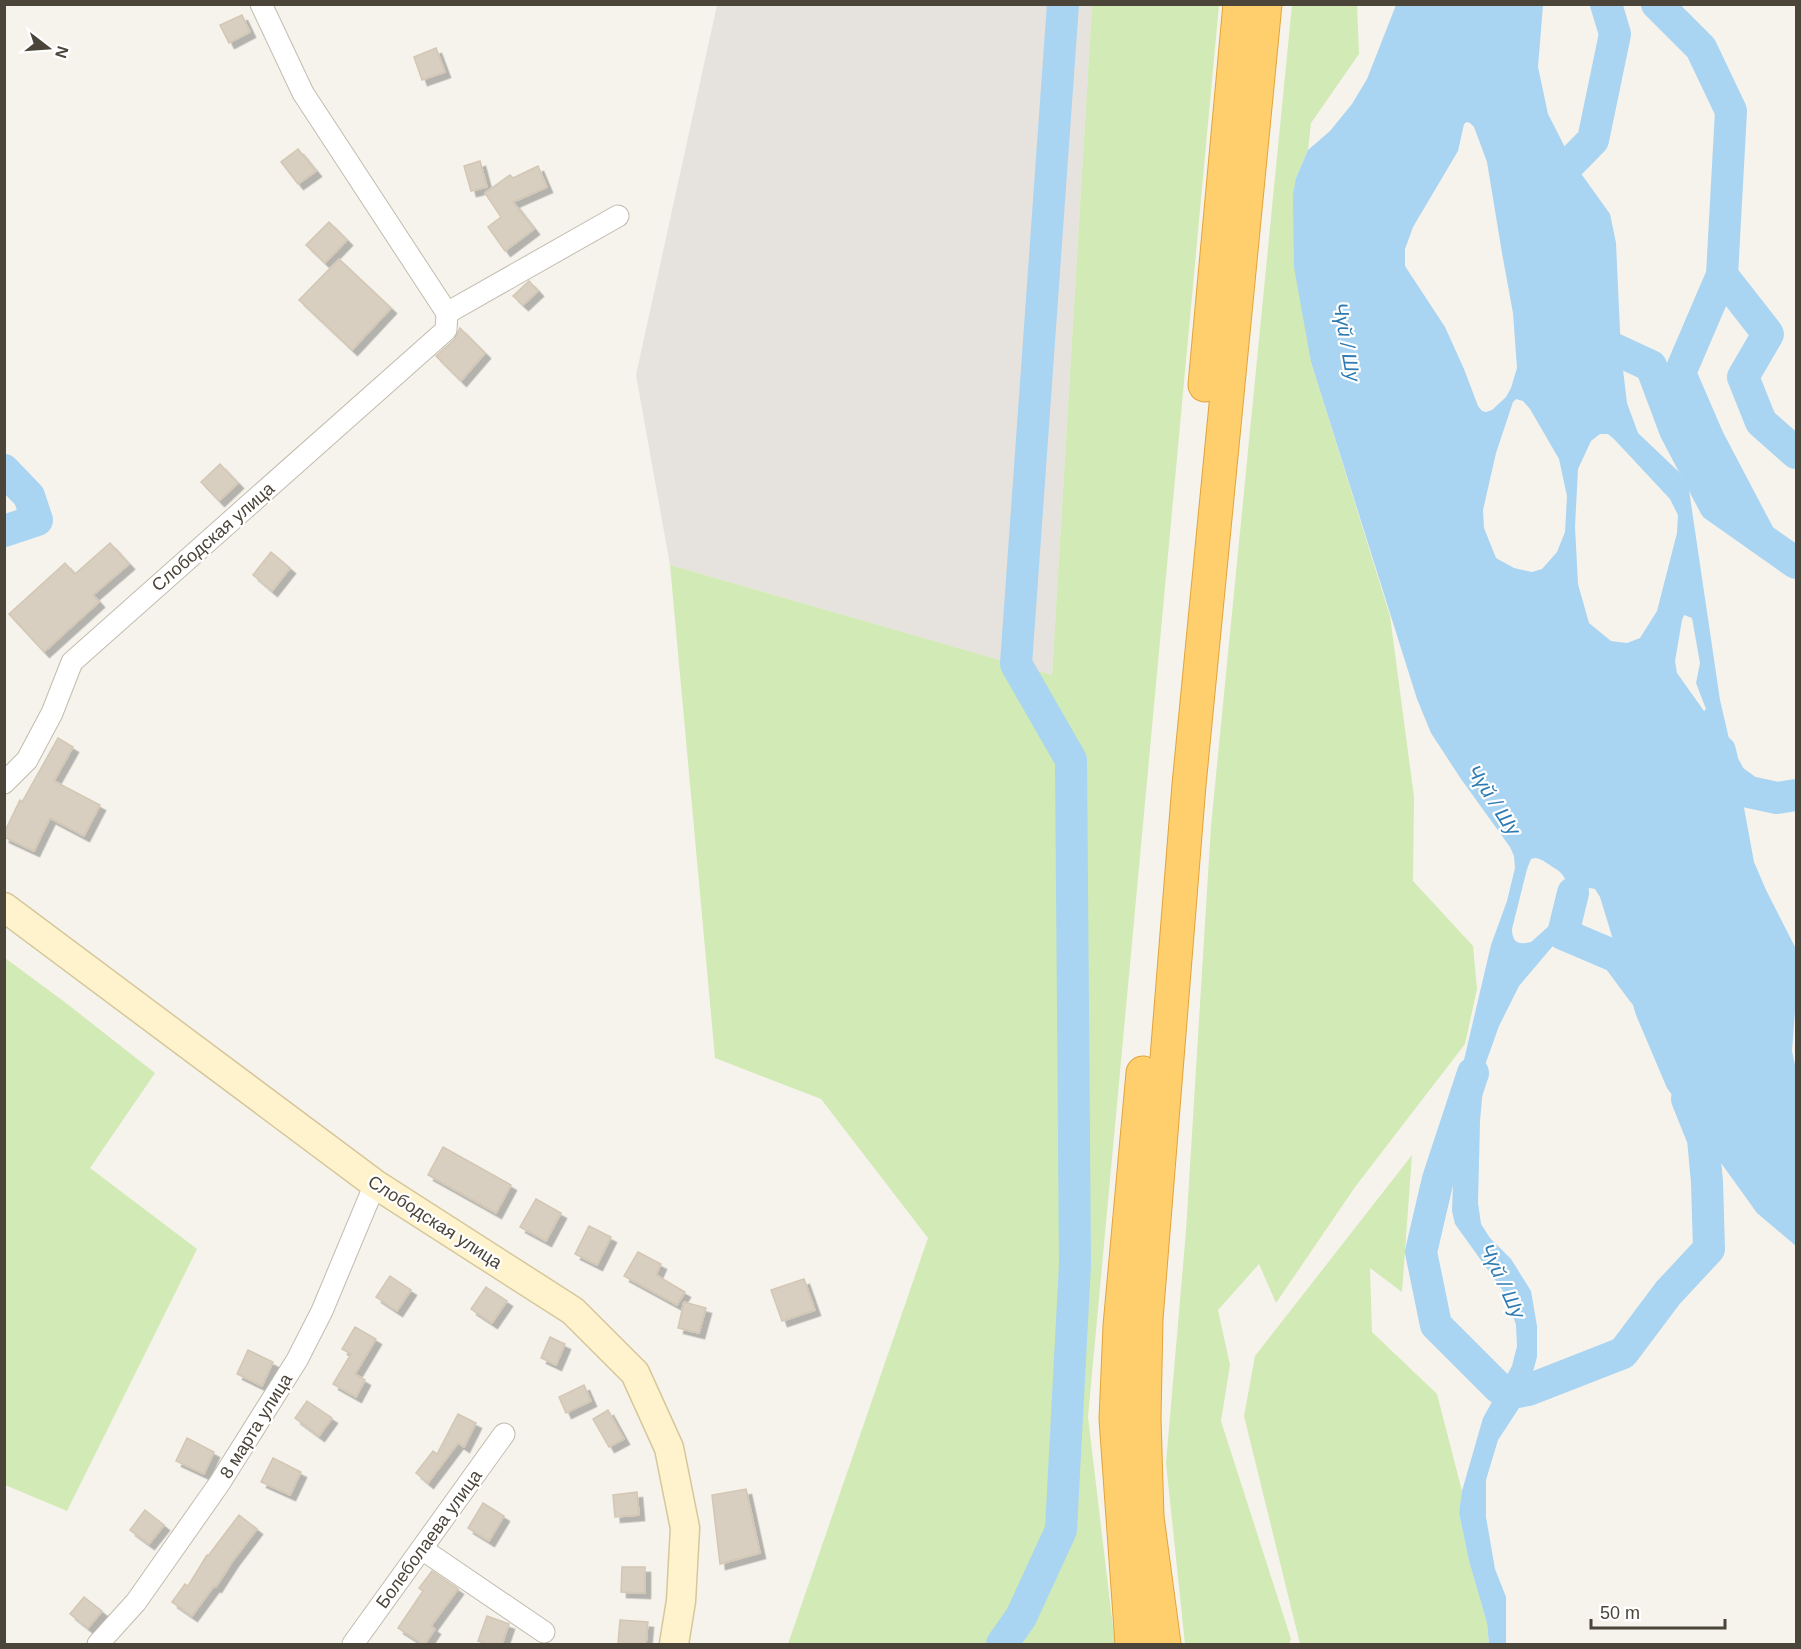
<svg xmlns="http://www.w3.org/2000/svg" width="1801" height="1649" font-family="Arial,sans-serif">
<style>
.industrial{fill:#e6e2dd}
.green{fill:#d2eab5}
.water{fill:#a9d4f2;fill-rule:evenodd}
.lines{fill:none;stroke-linecap:round;stroke-linejoin:round}
.river{stroke:#a9d4f2;stroke-width:32}
.building{fill:#d8cfc1;stroke:#d3c7b4;stroke-width:1.5;filter:url(#shadow)}
.street-casing{stroke:#c2bbae;stroke-width:23}
.secondary-casing{stroke:#d6c79b;stroke-width:31}
.highway-casing{stroke:#e0a43c;stroke-width:35}
.street{stroke:#fff;stroke-width:21}
.secondary{stroke:#fff3cd;stroke-width:28}
.highway{stroke:#ffcf6e;stroke-width:33}
.labels{text-anchor:middle;dominant-baseline:central;stroke-width:4.5;stroke-linejoin:round;paint-order:stroke}
.street-label{font-size:18px;fill:#4b4439;stroke:#fff}
.water-label{font-size:20px;font-style:italic;fill:#2e7ab2;stroke:#fff}
</style>
<defs>
<filter id="shadow"><feDropShadow dx="5.5" dy="5.5" stdDeviation="0" flood-color="#0004"/></filter>
</defs>
<rect width="100%" height="100%" fill="#f6f3ec"/>
<!-- industrial -->
<path class="industrial" d="M717,5h375l-40,670 -382,-110 -34,-190z"/>
<!-- green -->
<g class="green">
<path d="M1092,5h127l-131,1412 27,227h-327l140,-406 -107,-139 -106,-41 -45,-493 382,110z"/>
<path d="M1292,5h65l2,49 -48,69 -3,27 -12,28 15,184 79,254 24,181 -1,84 60,65 4,43 -12,55 -110,143 -79,116 -17,-39 -41,46 12,55 -9,56 70,218 -2,5h-104l-19,-181 20,-232 25,-405z"/>
<path d="M5,958l61,45 89,70 -65,95 107,81 -130,262 -62,-26z"/>
<path d="M1412,1155l-10,137 -32,-24 2,64 65,62 25,97 -3,23 10,47 18,62 2,21h-189l-56,-228 11,-60z"/>
</g>
<!-- water -->
<path class="water" d="M1396,5h147l-5,62 10,47 24,47 38,53 6,29 5,110 6,50 11,30 41,39 10,18 31,210 20,86 14,76 12,28 30,59v49l-4,53 4,18v177l-39,-33 -90,-125 -31,-73 -36,-118 -5,-8 -5,-1 -5,2 -22,44 -44,52 -20,40 -14,39 -5,56 -2,82 3,21 9,14 21,21 20,32 6,35v31l-9,33 -7,15 -23,35 -12,40v37l9,52 11,28v47h-17l-2,-21 -18,-62 -10,-48 3,-22 21,-73 29,-52 5,-20 -1,-21 -10,-30 -51,-71 -3,-13 2,-53 6,-44v-37l31,-132 16,-44 8,-33 -1,-12 -4,-9 -49,-68 -30,-46 -14,-34 -106,-337 -17,-95 -1,-72 3,-17 12,-28 22,-19 22,-27 15,-25zM1467,122l3,1 4,4 13,35 15,91 11,60 4,55 -6,20 -5,9 -14,13 -6,2 -4,-1 -4,-5 -14,-37 -19,-42 -40,-61v-17l8,-22 45,-76 6,-27zM1516,399l7,2 7,8 29,50 8,37 -2,36 -8,20 -15,17 -10,3 -18,-4 -18,-10 -12,-30 -1,-18 13,-57 17,-51zM1600,434h8l6,5 56,60 8,16 -1,18 -20,78 -17,27 -13,5 -16,-2 -22,-18 -11,-39 -3,-57 3,-58 13,-28zM1684,615l8,3 8,45 -4,20 10,26 -2,2 -27,-38 -2,-12 7,-41zM1535,858c8,1 14,7 21,11 16,9 14,34 3,46 -8,10 -19,19 -28,27 -12,3 -19,1 -19,-13l15,-60 4,-10z"/>
<g class="lines">
<!-- river -->
<g class="river">
<path d="M1657,4l44,44 30,63 -9,164 -42,98 29,67 51,97"/>
<path d="M1543,191l50,-51 22,-106 -9,-30"/>
<path d="M1722,275l46,59 -25,43 18,45 35,31"/>
<path d="M1582,334l69,32 24,64 40,76 81,57"/>
<path d="M4,470l25,26 8,24 -33,11"/>
<path d="M1720,751l3,13 8,15 18,13 28,6 19,-3"/>
<path d="M1573,893l-10,41 54,23 26,35"/>
<path d="M1473,1073l-35,106 -17,73 15,73 63,63 13,5 16,-3 95,-37 45,-60 41,-44 -2,-67 -4,-43 -16,-40"/>
<path d="M1002,1644l19,-27 40,-87 14,-266 -4,-504 -55,-96 47,-660"/>
</g>
</g>
<!-- building -->
<g class="building">
<path d="M242,15l8,17 -21,11 -9,-18z"/>
<path d="M436,48l9,24 -23,8 -8,-23z"/>
<path d="M298,149l18,22 -18,13 -17,-22z"/>
<path d="M480,161l7,26 -16,4 -7,-25z"/>
<path d="M538,166l9,21 -34,15 21,27 -29,22 -17,-24 13,-10 -16,-24 25,-18 3,3z"/>
<path d="M329,222l18,18 -22,23 -19,-18z"/>
<path d="M339,259l52,49 -39,42 -53,-50z"/>
<path d="M529,281l9,10 -15,14 -10,-9z"/>
<path d="M460,328l25,25 -24,28 -25,-25 19,-17z"/>
<path d="M220,464l18,19 -19,18 -18,-19z"/>
<path d="M110,543l19,21 -36,31 6,7 -55,50 -35,-38 56,-51 10,11z"/>
<path d="M271,552l19,16 -18,23 -19,-16z"/>
<path d="M58,738l15,9 -19,34 46,24 -16,31 -34,-18 -16,33 -30,-14v-4l16,-33 2,2z"/>
<path d="M443,1147l68,38 -15,28 -68,-38z"/>
<path d="M536,1199l25,14 -15,28 -26,-14z"/>
<path d="M589,1226l22,11 -14,28 -22,-11z"/>
<path d="M638,1252l23,12 -5,11 29,17 -8,13 -53,-29z"/>
<path d="M390,1276l21,14 -14,21 -21,-14z"/>
<path d="M804,1279l11,31 -33,11 -11,-31z"/>
<path d="M486,1287l21,14 -15,22 -21,-14z"/>
<path d="M684,1302l22,6 -7,25 -21,-5z"/>
<path d="M355,1327l21,12 -21,35 10,6 -9,17 -23,-13 18,-30 -9,-5z"/>
<path d="M550,1337l15,7 -9,21 -15,-7z"/>
<path d="M248,1350l25,12 -11,24 -25,-12z"/>
<path d="M584,1385l7,16 -25,12 -7,-16z"/>
<path d="M307,1401l25,17 -13,18 -24,-18z"/>
<path d="M608,1410l16,29 -15,8 -16,-28z"/>
<path d="M458,1414l18,9 -12,24 -6,-4 -30,40 -12,-10 17,-22 4,3z"/>
<path d="M187,1438l27,14 -10,22 -28,-13z"/>
<path d="M273,1458l28,14 -11,23 -29,-13z"/>
<path d="M746,1489l14,64 -40,11 -8,-69z"/>
<path d="M637,1492l2,23 -24,2 -2,-22z"/>
<path d="M483,1503l21,13 -15,25 -21,-13z"/>
<path d="M145,1510l19,15 -15,19 -19,-14z"/>
<path d="M239,1515l18,14 -25,33 -16,25 -2,-1 -22,30 -20,-14 13,-18 3,2 19,-31 1,1z"/>
<path d="M622,1567h23v26l-24,-1z"/>
<path d="M432,1571l26,18 -27,37 4,3 -10,15h-2l-25,-16 25,-37 -4,-3z"/>
<path d="M84,1597l18,14 -14,17 -18,-14z"/>
<path d="M487,1616l22,8 -7,20h-15l-9,-3z"/>
<path d="M620,1620l28,2 -2,22h-28z"/>
</g>
<g class="lines">
<!-- street casing -->
<g class="street-casing">
<g id="street">
<path d="M447,313l171,-97"/>
<path d="M4,783l23,-23 25,-47 20,-51 374,-332 1,-17 -144,-220 -42,-89"/>
<path d="M422,1549l122,83"/>
<path d="M98,1644l38,-42 83,-118 78,-124 25,-49 53,-127"/>
<path d="M353,1644l151,-210"/>
</g>
</g>
<!-- secondary casing -->
<g class="secondary-casing">
<path id="secondary" d="M4,907l371,277 198,127 62,62 34,75 16,80 -4,73 -7,43"/>
</g>
<!-- highway casing -->
<g class="highway-casing">
<g id="highway">
<path d="M1205,385l35,-381"/>
<path d="M1132,1644l-16,-225 4,-93 23,-253"/>
<path d="M1164,1644l-17,-127 -3,-99 2,-99 43,-534 76,-781"/>
</g>
</g>
<!-- street -->
<use href="#street" class="street"/>
<!-- secondary -->
<use href="#secondary" class="secondary"/>
<!-- highway -->
<use href="#highway" class="highway"/>
</g>
<g class="labels">
<!-- street labels -->
<g class="street-label">
<text transform="translate(213 537) rotate(-41)">Слободская улица</text>
<text transform="translate(435 1222) rotate(33)">Слободская улица</text>
<text transform="translate(256 1426) rotate(-58)">8 марта улица</text>
<text transform="translate(429 1539) rotate(-54)">Болеболаева улица</text>
</g>
<!-- water labels -->
<g class="water-label">
<text transform="translate(1347 342) rotate(80)">Чүй / Шу</text>
<text transform="translate(1494 800) rotate(57)">Чүй / Шу</text>
<text transform="translate(1503 1281) rotate(65)">Чүй / Шу</text>
</g>
</g>
<!-- border -->
<rect width="1801" height="1649" fill="none" stroke="#4b4439" stroke-width="12"/>
<!-- north arrow -->
<g transform="translate(48 48) rotate(107)" stroke="#ffffff" stroke-width="4.5" paint-order="stroke">
<path d="M0-4.5L10 22L0 15L-10 22Z" fill="#4b4439"/>
<text y="-9" font-size="16" font-weight="bold" text-anchor="middle" fill="#4b4439">N</text>
</g>
<!-- scale -->
<path d="M1591 1619v9h134v-9" fill="none" stroke="#4b4439" stroke-width="3"/>
<text x="1600" y="1619" font-size="18" fill="#4b4439" stroke="#ffffff" stroke-width="4.5" paint-order="stroke">50 m</text>
</svg>
